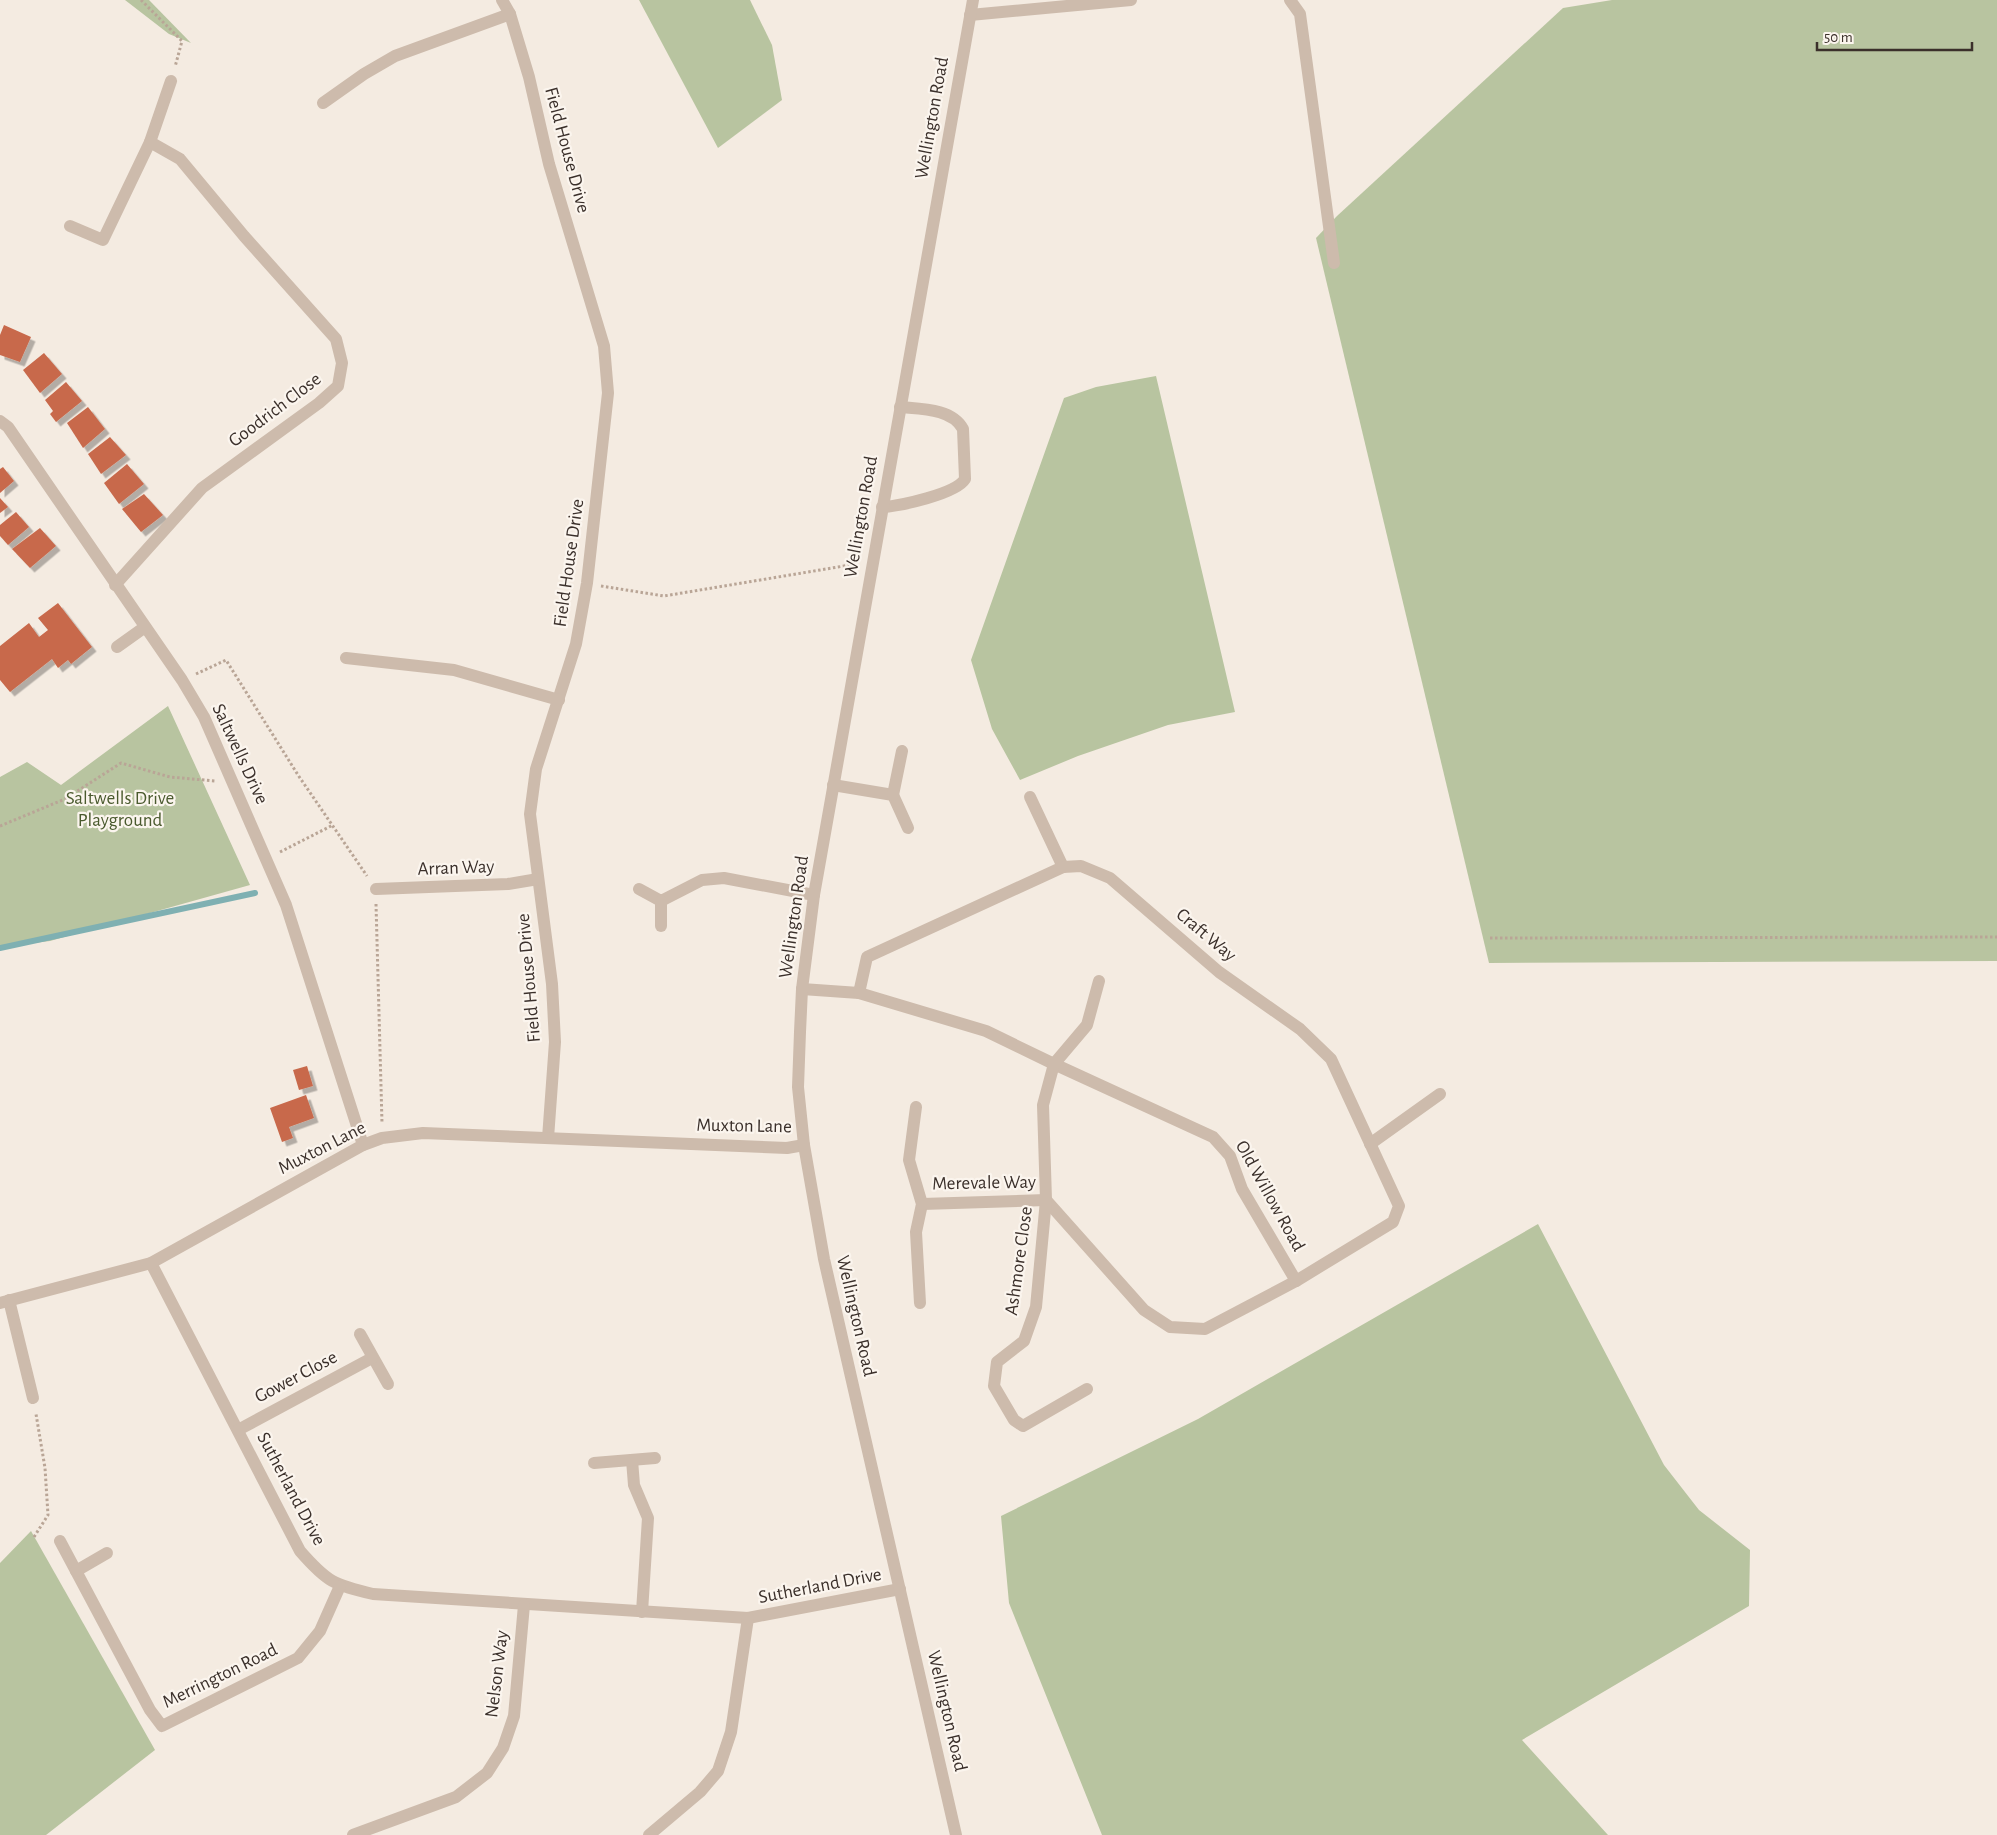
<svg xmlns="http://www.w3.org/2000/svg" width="1997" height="1835" font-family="'Alegreya Sans',sans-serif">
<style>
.green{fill:#b8c4a0}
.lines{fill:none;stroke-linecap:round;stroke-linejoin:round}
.stream{stroke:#7fb0b2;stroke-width:6}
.building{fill:#c8694b;filter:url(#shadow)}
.path{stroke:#b9a596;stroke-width:3;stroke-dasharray:2.5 2.5;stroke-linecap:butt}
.minor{stroke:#cdbbac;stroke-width:12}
.labels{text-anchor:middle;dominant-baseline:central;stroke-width:4.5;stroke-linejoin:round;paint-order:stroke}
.street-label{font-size:19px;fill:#3b302b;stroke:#fbf5ee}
.park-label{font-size:19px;fill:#4a5a2e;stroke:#fbf5ee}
</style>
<defs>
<filter id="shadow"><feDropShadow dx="4.5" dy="4.5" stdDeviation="0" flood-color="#0004"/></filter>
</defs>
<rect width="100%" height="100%" fill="#f4ebe1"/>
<!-- green -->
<g class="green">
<path d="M125,0h24l42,43 -22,-9z"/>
<path d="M639,0h111l22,45 10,55 -64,48z"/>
<path d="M1612,0h385v961l-508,2 -173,-725 21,-22 226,-208z"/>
<path d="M1156,376l79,336 -67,13 -90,31 -58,24 -28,-51 -21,-69 93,-262 32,-11z"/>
<path d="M168,706l82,179 -200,56 -50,6v-170l27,-15 34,23z"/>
<path d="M1538,1224l126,241 35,45 51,40 -1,56 -227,134 86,95h-506l-93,-232 -8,-87 197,-97z"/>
<path d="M31,1531l124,219 -109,85h-46v-272z"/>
</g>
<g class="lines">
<!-- stream -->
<path class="stream" d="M0,948l255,-55"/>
</g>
<!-- building -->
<g class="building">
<path d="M4,325l27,12 -11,25 -20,-7v-20z"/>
<path d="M44,353l18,21 -22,19 -17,-23z"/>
<path d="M66,382l16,19 -26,21 -6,-8 3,-3 -8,-11z"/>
<path d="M88,407l17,22 -22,19 -16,-25z"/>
<path d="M110,437l16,18 -25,19 -13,-20z"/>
<path d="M127,464l17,20 -25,20 -15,-21z"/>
<path d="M3,467l11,14 -14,12v-24z"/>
<path d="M144,494l19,21 -22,17 -19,-23z"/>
<path d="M0,498l8,9 -8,6z"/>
<path d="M16,512l13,15 -21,18 -8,-9v-11z"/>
<path d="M40,528l16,18 -26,22 -18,-19z"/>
<path d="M58,603l34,44 -21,17 -3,-4 -10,8 -6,-9 -42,33 -10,-12v-34l29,-23 10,14 9,-7 -10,-12z"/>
<path d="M307,1066l6,20 -14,4 -6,-20z"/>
<path d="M306,1095l8,23 -25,9 4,11 -11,4 -12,-34z"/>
</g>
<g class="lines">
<!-- path -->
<g class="path">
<path d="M141,0l41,41 -7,26"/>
<path d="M601,586l63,10 192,-32"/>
<path d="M196,674l30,-14 72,115 69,101"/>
<path d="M0,826l65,-27 56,-36 49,14 45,4"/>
<path d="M280,852l53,-27"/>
<path d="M376,904l6,219"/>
<path d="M1490,938l507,-1"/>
<path d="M34,1537l14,-22 -3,-47 -9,-54"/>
</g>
<!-- minor -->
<g class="minor">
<path d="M502,0l8,14 19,63 20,87 55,182 4,47 -21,190 -11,61 -40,125 -6,45 22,170 3,58 -7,96"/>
<path d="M1290,0l10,14 34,249"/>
<path d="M970,15l161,-15"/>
<path d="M323,103l41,-29 31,-18 115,-42"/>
<path d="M150,142l21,-61"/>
<path d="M70,226l33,14 47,-98 30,17 64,77 92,103 6,24 -4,23 -19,17 -117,85 -87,97"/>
<path d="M0,421l8,6 174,253 22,37 82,188 77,240"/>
<path d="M882,507c18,-1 74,-13 83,-28l-2,-50c-11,-21 -43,-20 -63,-22"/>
<path d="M117,647l28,-20"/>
<path d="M346,658l108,12 105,30"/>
<path d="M833,785l60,10 15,33"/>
<path d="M893,795l9,-44"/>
<path d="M1030,797l33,70"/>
<path d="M376,889l132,-5 30,-5"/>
<path d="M639,889l22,12 41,-21 22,-2 90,17"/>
<path d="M661,926v-25"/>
<path d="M802,989l57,4 8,-36 196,-90 18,-1 29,12 109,94 81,57 31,30 68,147 -6,16 -97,59 -91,48 -35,-2 -26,-17 -98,-110"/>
<path d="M859,993l127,38 68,33 159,73 17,19 12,33 54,92"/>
<path d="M916,1107l-7,53 13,44 -6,28 4,71"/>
<path d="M1370,1144l70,-50"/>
<path d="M922,1204l124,-4"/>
<path d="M151,1263l149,288c27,31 34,34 73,43l375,24 152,-29"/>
<path d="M9,1300l24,98"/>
<path d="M0,1303l151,-40 212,-118 19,-7 41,-5 364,15 17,-3"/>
<path d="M360,1334l28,50"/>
<path d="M1087,1389l-64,37 -9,-6 -20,-34 3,-24 27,-21 12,-34 10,-107 -3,-95 11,-41 33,-39 12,-44"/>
<path d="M238,1430l134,-72"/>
<path d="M632,1460l2,25 14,33 -6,94"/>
<path d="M594,1463l61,-5"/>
<path d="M60,1541l90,169 12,16 136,-68 22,-27 20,-45"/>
<path d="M76,1571l31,-18"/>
<path d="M353,1835l103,-38 31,-24 16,-25 11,-32 10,-111"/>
<path d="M649,1835l51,-43 18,-21 13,-39 17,-114"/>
<path d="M956,1835l-132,-576 -20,-114 -6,-58 2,-55 2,-43 12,-94 159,-895"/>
</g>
</g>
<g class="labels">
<!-- street labels -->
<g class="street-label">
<text transform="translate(932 118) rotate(-80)">Wellington Road</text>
<text transform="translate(567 150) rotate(75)">Field House Drive</text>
<text transform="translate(275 410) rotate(-37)">Goodrich Close</text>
<text transform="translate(861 517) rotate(-80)">Wellington Road</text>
<text transform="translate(569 563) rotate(-82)">Field House Drive</text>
<text transform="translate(240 754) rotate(65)">Saltwells Drive</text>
<text transform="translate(456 868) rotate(-2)">Arran Way</text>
<text transform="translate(794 917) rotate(-82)">Wellington Road</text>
<text transform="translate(1206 935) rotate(40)">Craft Way</text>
<text transform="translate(529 978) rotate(-95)">Field House Drive</text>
<text transform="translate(744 1126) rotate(1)">Muxton Lane</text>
<text transform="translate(322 1148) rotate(-27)">Muxton Lane</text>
<text transform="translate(984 1183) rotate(-1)">Merevale Way</text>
<text transform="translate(1270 1196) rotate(61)">Old Willow Road</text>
<text transform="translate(1019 1261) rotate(-82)">Ashmore Close</text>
<text transform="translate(856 1316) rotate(77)">Wellington Road</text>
<text transform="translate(296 1377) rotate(-28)">Gower Close</text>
<text transform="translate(291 1489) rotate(62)">Sutherland Drive</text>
<text transform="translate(820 1586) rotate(-11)">Sutherland Drive</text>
<text transform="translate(497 1674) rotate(-83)">Nelson Way</text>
<text transform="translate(220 1676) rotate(-26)">Merrington Road</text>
<text transform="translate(947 1711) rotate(77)">Wellington Road</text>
</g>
<!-- park labels -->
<g class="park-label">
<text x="120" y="798">Saltwells Drive<tspan x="120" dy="22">Playground</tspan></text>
</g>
</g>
<!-- scale -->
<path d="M1817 42v8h155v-8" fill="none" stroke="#3b302b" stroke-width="2.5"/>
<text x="1824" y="42" font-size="15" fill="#3b302b" stroke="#fbf5ee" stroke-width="4" paint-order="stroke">50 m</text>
</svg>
